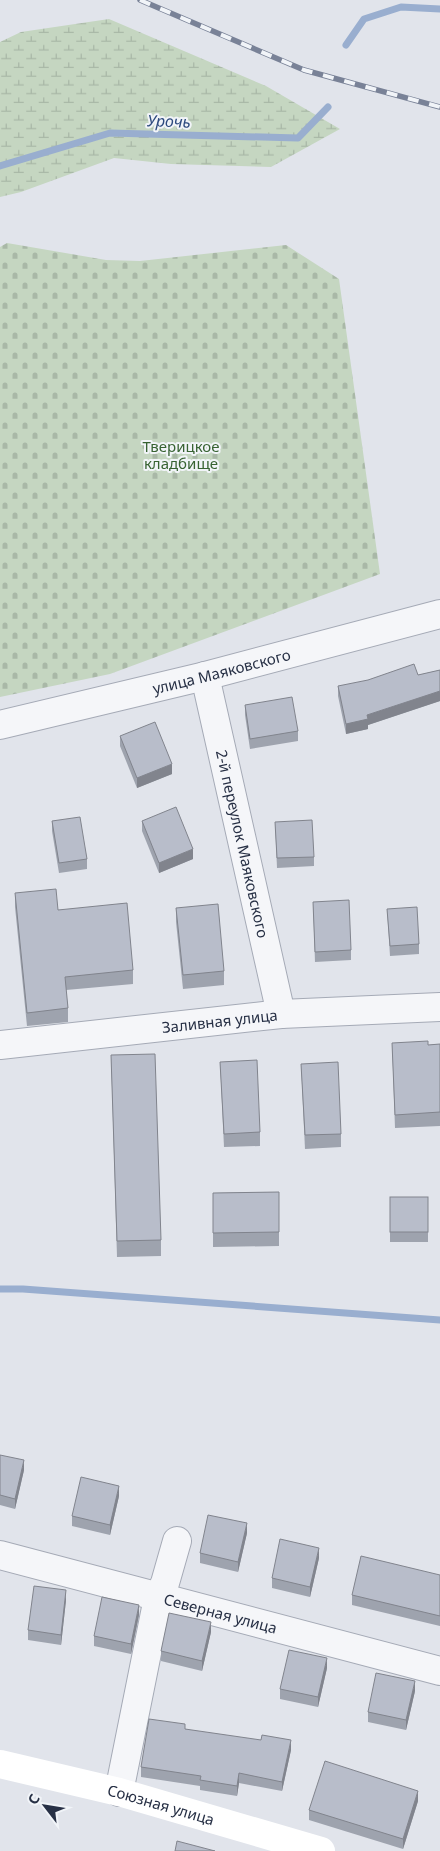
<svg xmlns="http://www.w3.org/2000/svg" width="440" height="1851" font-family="'Noto Sans',sans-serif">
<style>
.wetland{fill:url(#wetland-marsh)}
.cemetery{fill:url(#cemetery-stones)}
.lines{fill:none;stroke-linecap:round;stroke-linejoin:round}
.stream{stroke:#99aecf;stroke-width:7}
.street-casing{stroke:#a5aab6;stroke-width:30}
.street{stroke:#f5f6f9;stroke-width:28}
.secondary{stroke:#fff;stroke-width:28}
.rail-casing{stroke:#798297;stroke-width:5.5}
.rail{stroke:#f1f4f8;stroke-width:4;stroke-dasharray:11;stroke-linecap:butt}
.wall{fill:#9ea3ae}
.shaded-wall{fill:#81848d}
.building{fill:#b8bdca;stroke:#81848d}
.labels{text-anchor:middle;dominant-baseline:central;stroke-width:4;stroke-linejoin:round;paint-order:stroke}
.park-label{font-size:15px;fill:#386333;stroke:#f1f4f8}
.street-label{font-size:15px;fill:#273045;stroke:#f1f4f8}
.water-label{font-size:16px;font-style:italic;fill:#2d4a7e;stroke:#f1f4f8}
</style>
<defs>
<pattern id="wetland-marsh" width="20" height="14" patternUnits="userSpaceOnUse" patternTransform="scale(1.25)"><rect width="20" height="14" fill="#c5d6c1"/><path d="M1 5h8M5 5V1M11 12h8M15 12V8" fill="none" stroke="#a9b8a7"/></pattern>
<pattern id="cemetery-stones" width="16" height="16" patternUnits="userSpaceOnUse" patternTransform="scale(1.25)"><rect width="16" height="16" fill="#c5d6c1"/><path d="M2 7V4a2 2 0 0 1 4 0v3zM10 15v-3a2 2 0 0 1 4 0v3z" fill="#a9b8a7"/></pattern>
</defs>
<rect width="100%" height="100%" fill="#e1e4eb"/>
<!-- wetland -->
<path class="wetland" d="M109,19l157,67 74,43 -69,38 -100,-3 -57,-6 -93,34 -21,5v-155l21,-10z"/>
<!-- cemetery -->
<path class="cemetery" d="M7,243l99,17 34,1 146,-16 53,34 41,295 -270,100 -110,23v-450z"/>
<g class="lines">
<!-- stream -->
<g class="stream">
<path d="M346,45l18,-26 37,-12 39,2"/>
<path d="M0,166l110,-33 188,5 30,-31"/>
<path d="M0,1289h23l417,31"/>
</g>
<!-- street casing -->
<g class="street-casing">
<g id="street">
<path id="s1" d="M205,676l76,338"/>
<path id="s2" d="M0,725l205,-49 235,-62"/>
<path id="s3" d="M0,1045l281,-31 159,-7"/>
<path id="s4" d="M0,1555l440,116"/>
<path d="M119,1792l39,-194 7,-15 12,-42"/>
</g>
</g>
<!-- street -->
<use href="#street" class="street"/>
<!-- secondary -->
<path class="secondary" id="s5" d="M0,1764l119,28 202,59"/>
<!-- rail casing -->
<g class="rail-casing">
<path id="rail" d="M140,0l164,70 136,37"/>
</g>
<!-- rail -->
<use href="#rail" class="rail"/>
</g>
<!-- wall -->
<g class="wall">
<path d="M440,670v31l-72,24v4l-22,5 -8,-38v-10l80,-11z"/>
<path d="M245,705l53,26v10l-48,8 -5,-34z"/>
<path d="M120,736l52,38 -35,14 -17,-42z"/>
<path d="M52,821l35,38v10l-28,4 -7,-42z"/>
<path d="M142,821l51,38 -34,14 -17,-42z"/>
<path d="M275,822l39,35v9l-37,2z"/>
<path d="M15,893l43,17 75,60v14l-67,6 2,18v14l-41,4 -12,-119z"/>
<path d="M313,902l38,48v10l-36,2z"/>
<path d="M176,908l48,63v14l-41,4 -7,-67z"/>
<path d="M387,909l32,35v10l-29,2z"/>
<path d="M392,1043l36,2 12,-1v82l-45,2z"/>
<path d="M111,1055l50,185v16l-44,1z"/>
<path d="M220,1062l40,70v14l-36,1z"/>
<path d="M301,1064l40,70v13l-36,2z"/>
<path d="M279,1192v54l-66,1v-54z"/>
<rect x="390" y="1197" width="38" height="45"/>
<path d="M0,1455l24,15 -9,39 -15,-4z"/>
<path d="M119,1496l-9,39 -38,-9v-10z"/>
<path d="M247,1533l-9,39 -38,-9v-10z"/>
<path d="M319,1558l-9,39 -38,-9v-10z"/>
<path d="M440,1575v51l-88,-21v-10z"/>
<path d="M66,1600l-5,45 -33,-5v-10z"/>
<path d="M139,1615l-8,39 -37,-8v-10z"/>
<path d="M211,1632l-9,39 -41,-10v-10z"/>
<path d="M327,1668l-9,39 -38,-8v-10z"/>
<path d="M415,1691l-9,39 -38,-8v-10z"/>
<path d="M185,1729l106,21 -9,41 -43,-8 -2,13 -37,-6v-4l-59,-9v-10z"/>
<path d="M418,1801l-15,48 -94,-29v-10z"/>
</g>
<!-- shaded-wall -->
<g class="shaded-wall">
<path d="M440,691v10l-72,24v4l-22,5v-10l21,-9z"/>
<path d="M172,764v10l-35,14v-10z"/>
<path d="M193,849v10l-34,14v-10z"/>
<path d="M24,1460v10l-9,39v-10z"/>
<path d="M119,1486v10l-9,39v-10z"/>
<path d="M247,1523v10l-9,39v-10z"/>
<path d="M319,1548v10l-9,39v-10z"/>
<path d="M66,1590v10l-5,45v-10z"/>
<path d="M139,1605v10l-8,39v-10z"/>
<path d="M211,1622v10l-9,39v-10z"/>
<path d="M327,1658v10l-9,39v-10z"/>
<path d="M415,1681v10l-9,39v-10z"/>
<path d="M291,1740v10l-9,41v-9z"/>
<path d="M239,1773v10l-2,13v-10z"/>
<path d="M418,1791v10l-15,48v-10z"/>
</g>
<!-- building -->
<g class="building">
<path d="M414,664l4,11 22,-5v21l-73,24 1,4 -22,5 -8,-38 30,-6z"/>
<path d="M292,697l6,34 -48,8 -5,-34z"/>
<path d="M155,722l17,42 -35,14 -17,-42z"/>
<path d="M176,807l17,42 -34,14 -17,-42z"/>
<path d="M80,817l7,42 -28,4 -7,-42z"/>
<path d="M312,820l2,37 -37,1 -2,-36z"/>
<path d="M56,889l2,21 69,-7 6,67 -68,7 3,31 -41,5 -12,-120z"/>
<path d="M349,900l2,50 -36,2 -2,-50z"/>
<path d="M218,904l6,67 -41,4 -7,-67z"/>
<path d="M417,907l2,37 -29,2 -3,-37z"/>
<path d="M428,1041v4l12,-1v68l-45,3 -3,-72z"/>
<path d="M155,1054l6,186 -44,1 -6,-186z"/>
<path d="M257,1060l3,72 -36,2 -4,-72z"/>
<path d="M338,1062l3,72 -36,1 -4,-71z"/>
<path d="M279,1192v40l-66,1v-40z"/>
<rect x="390" y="1197" width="38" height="35"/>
<path d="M0,1455l24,5 -9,39 -15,-4z"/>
<path d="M81,1477l38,9 -9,39 -38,-9z"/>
<path d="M208,1515l39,8 -9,39 -38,-9z"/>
<path d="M280,1539l39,9 -9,39 -38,-9z"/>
<path d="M361,1556l79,19v41l-88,-21z"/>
<path d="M34,1586l32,4 -5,45 -33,-5z"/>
<path d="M102,1597l37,8 -8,39 -37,-8z"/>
<path d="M169,1613l42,9 -9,39 -41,-10z"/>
<path d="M289,1650l38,8 -9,39 -38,-8z"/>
<path d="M376,1673l39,8 -9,39 -38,-8z"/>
<path d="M149,1719l36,5v5l76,11 1,-5 29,5 -9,42 -43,-9 -2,13 -37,-6 1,-4 -60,-9z"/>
<path d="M325,1761l93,30 -15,48 -94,-29z"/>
<path d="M177,1841l38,10h-40z"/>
</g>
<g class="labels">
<!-- park labels -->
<g class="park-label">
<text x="181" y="446">Тверицкое<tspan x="181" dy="17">кладбище</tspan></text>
</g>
<!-- street labels -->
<g class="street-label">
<text stroke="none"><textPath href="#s2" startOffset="228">улица Маяковского</textPath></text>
<text stroke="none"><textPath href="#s1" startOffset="172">2-й переулок Маяковского</textPath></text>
<text stroke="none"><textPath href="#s3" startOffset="221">Заливная улица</textPath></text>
<text stroke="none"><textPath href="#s4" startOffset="228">Северная улица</textPath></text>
<text stroke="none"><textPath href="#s5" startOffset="166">Союзная улица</textPath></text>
</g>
<!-- water labels -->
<g class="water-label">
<text transform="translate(169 121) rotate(2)">Урочь</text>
</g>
</g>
<!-- north arrow -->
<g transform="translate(45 1806) rotate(301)" stroke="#f1f4f8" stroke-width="4" paint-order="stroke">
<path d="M0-4L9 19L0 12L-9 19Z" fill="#273045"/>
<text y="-8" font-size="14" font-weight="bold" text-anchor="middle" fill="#273045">С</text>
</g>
</svg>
